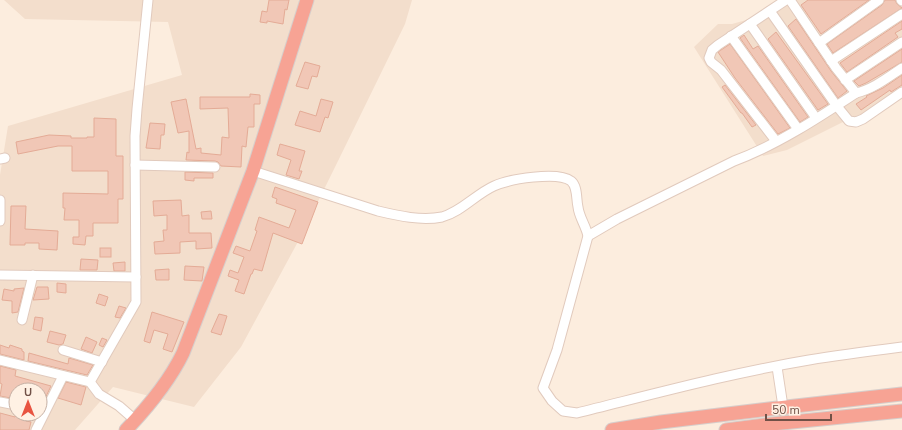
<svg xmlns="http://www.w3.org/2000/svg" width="902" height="430" font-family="'Nunito Sans',sans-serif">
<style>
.residential{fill:#f3decc;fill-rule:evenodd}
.building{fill:#f1c7b6;stroke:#e4ab96}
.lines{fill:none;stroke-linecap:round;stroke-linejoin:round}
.minor-tunnel{stroke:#d9c6b8;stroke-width:9;stroke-dasharray:9 4.5;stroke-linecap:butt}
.minor-casing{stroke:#e1cabd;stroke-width:11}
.highway-casing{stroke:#d7cecb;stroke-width:15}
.minor{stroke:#fff;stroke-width:9}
.highway{stroke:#f7a394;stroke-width:13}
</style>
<rect width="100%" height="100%" fill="#fcedde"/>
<!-- residential -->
<g class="residential">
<path d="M4,0h408l-7,24 -67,137 -38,77 -59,109 -47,60 -81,-20 -38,43h-75v-255l8,-49 174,-51 -14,-53 -143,-3zM16,390h24v24h-24z"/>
<path d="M789,0h113v89l-39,28h-10l-66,33 -24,6 -69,-109 24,-23h14l36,-10z"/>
</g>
<!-- building -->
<g class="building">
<path d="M269,0h20l-2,10 -2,-1 -2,15 -16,-3v2l-7,-1 2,-11 5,1z"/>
<path d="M808,0h61l-48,34 -20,-29z"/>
<path d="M885,0h10l2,4 5,4 -69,45 -6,-9 55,-39z"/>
<path d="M796,19l35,52 16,20 -9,7 -50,-72z"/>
<path d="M902,21v8l-7,4 3,4 -51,35 -7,-9z"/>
<path d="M776,32l52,72 -10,6 -50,-71z"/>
<path d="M744,35l9,14 5,-3 50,71 -8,5 -60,-84z"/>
<path d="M730,44l60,84 -12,6 -43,-56 -17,-26z"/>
<path d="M902,49v13l-36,21 -7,3 -5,-5z"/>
<path d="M305,62l15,4 -3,11 -5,-1 -4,13 -12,-3z"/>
<path d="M902,75v10l-11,7 -1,-2 -29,20 -5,-6 11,-7 -1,-1 17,-8z"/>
<path d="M725,85l31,40 -4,2 -10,-14h-1l-19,-26z"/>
<path d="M250,94l10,1v9h-6v23h-6l-2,20 -4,-1 -1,21 -20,-1 -3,-4 -3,-1 -29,-1 1,-8 2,1v-22l-11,2 -7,-31 15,-3 10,50 5,-1v5l20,2 1,-18 7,1 -1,-30 -28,1v-12h50z"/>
<path d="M321,99l12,3 -5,16 -3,-1 -5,15 -25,-7 5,-14 16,5z"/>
<path d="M94,118l22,1v37h7v43h-5v24h-25v13h-7l-1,9 -12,-1v-7h6v-17h-15l1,-12h-2v-15l45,1v-23h-36v-25h-14l-40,8 -2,-12 33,-7 22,1v2h16v-1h7z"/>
<path d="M150,123l15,1 -1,11h-3l-1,14 -14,-1z"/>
<path d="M280,144l25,7 -6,20h3l-3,8 -13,-4 5,-15 -14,-5z"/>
<path d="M185,172l28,1v5h-19v3l-9,-1z"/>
<path d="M275,187l43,15 -16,42 -29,-11 -11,38 -8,-2 -2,5h-1l-7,20 -9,-3 4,-11 -11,-4 2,-6 8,3 6,-16 -11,-4 3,-7 14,5 7,-20 -2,-1 4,-13 30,11 7,-18 -20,-7 1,-4 -5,-2z"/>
<path d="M181,200l1,16 7,-1v18h22l1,15 -16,1v-8l-16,1v11l-25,1 -1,-12 10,-1 -1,-11h4v-15l-13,1 -1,-15z"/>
<path d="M11,206h15l-1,23 33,2 -1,19 -18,-1v-6h-14v2h-15z"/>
<path d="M211,211l1,8h-10l-1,-7z"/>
<rect x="100" y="248" width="11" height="9"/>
<path d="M81,259l17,1 -1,10h-17z"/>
<path d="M125,262v9h-11l-1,-8z"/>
<path d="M185,266l19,1 -2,14 -18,-1z"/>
<path d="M169,269v11h-13l-1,-10z"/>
<path d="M57,283l9,1v9l-9,-1z"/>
<path d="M48,287l1,12 -16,1 4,-13z"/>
<path d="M24,288l-6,24 -6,1v-12l-10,-1 2,-11 10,2v-2z"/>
<path d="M99,294l9,3 -3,9 -9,-3z"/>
<path d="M119,306l7,2 -6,10 -5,-1z"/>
<path d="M152,312l32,10 -12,30 -9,-3 5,-15 -14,-4 -4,13 -6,-2z"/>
<path d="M219,314l8,2 -6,19 -10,-3z"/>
<path d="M35,317l8,1 -2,13 -8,-2z"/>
<path d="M50,331l16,4 -3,9 -4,1 -12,-3z"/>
<path d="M86,337l11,5 -5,11 -11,-4z"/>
<path d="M102,338l5,2 -4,7 -4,-2z"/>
<path d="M0,345l9,3 1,-3 12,4v2l2,1v8l-24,-6z"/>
<path d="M29,353l39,11 1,-6 24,7 -6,10 -59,-14z"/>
<path d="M0,366l16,4 -1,6 36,10 -11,23v-14l1,-5h-15l-10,-3v12l-16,-3 2,-12 -2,-1z"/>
<path d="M66,382l20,5 -5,18 -23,-7z"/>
<path d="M0,413l15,4 1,-3h11l-1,7 5,1 -2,8h-29z"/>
</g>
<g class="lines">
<!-- minor-tunnel -->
<path class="minor-tunnel" d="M783,401l1,29"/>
<!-- minor casing -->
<g class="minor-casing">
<g id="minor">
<path d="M790,0l46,68 20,25c17,-4 31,-15 46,-25"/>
<path d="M901,0l1,1"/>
<path d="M770,11l66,94 13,16 7,1 7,-3 39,-27"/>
<path d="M750,24l66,94"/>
<path d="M731,36l67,93"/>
<path d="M819,43l60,-43"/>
<path d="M831,61l71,-47"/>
<path d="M845,80l57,-38"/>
<path d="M776,141l-55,-71 -10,-8 -2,-4 3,-8 6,-5 68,-45"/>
<path d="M0,159l5,-1"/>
<path d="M135,165l80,2"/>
<path d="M253,171l125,40c21,5 43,10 64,6 19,-5 34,-23 52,-31 15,-7 64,-15 77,-5 7,6 5,18 7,26 1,10 8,19 10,29l-31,114 -14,38 9,13 11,10 14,2c77,-19 154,-40 232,-53 31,-5 62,-9 93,-13"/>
<path d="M0,221v-21"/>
<path d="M588,236l29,-17 117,-58c43,-16 84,-43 122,-68"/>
<path d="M0,275l136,2"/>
<path d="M22,320l11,-45"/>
<path d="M63,350l39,12"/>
<path d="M0,360l90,22"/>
<path d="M777,367l5,33"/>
<path d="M0,402l16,3"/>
<path d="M135,420l-16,-14 -20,-12 -9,-12 46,-80 -1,-166 2,-27 11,-109"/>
<path d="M36,430l27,-54"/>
</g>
</g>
<!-- highway casing -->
<g class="highway-casing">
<g id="highway">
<path d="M126,430c22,-23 43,-48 57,-77l70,-182 54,-171"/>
<path d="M612,430l49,-8 108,-13 133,-15"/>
<path d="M726,430l46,-6 130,-13"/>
</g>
</g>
<!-- minor -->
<use href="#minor" class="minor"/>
<!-- highway -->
<use href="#highway" class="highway"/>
</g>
<!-- north arrow -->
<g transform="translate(28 402)"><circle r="19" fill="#fff1e4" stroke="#c6b1a5"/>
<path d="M0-3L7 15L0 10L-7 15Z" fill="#e85441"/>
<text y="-6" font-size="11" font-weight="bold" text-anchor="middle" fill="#715147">U</text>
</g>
<!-- scale -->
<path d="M766 414v6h65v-6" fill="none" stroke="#715147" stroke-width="2"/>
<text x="772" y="414" font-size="12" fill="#715147" stroke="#fff1e4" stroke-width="3" paint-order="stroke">50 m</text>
</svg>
